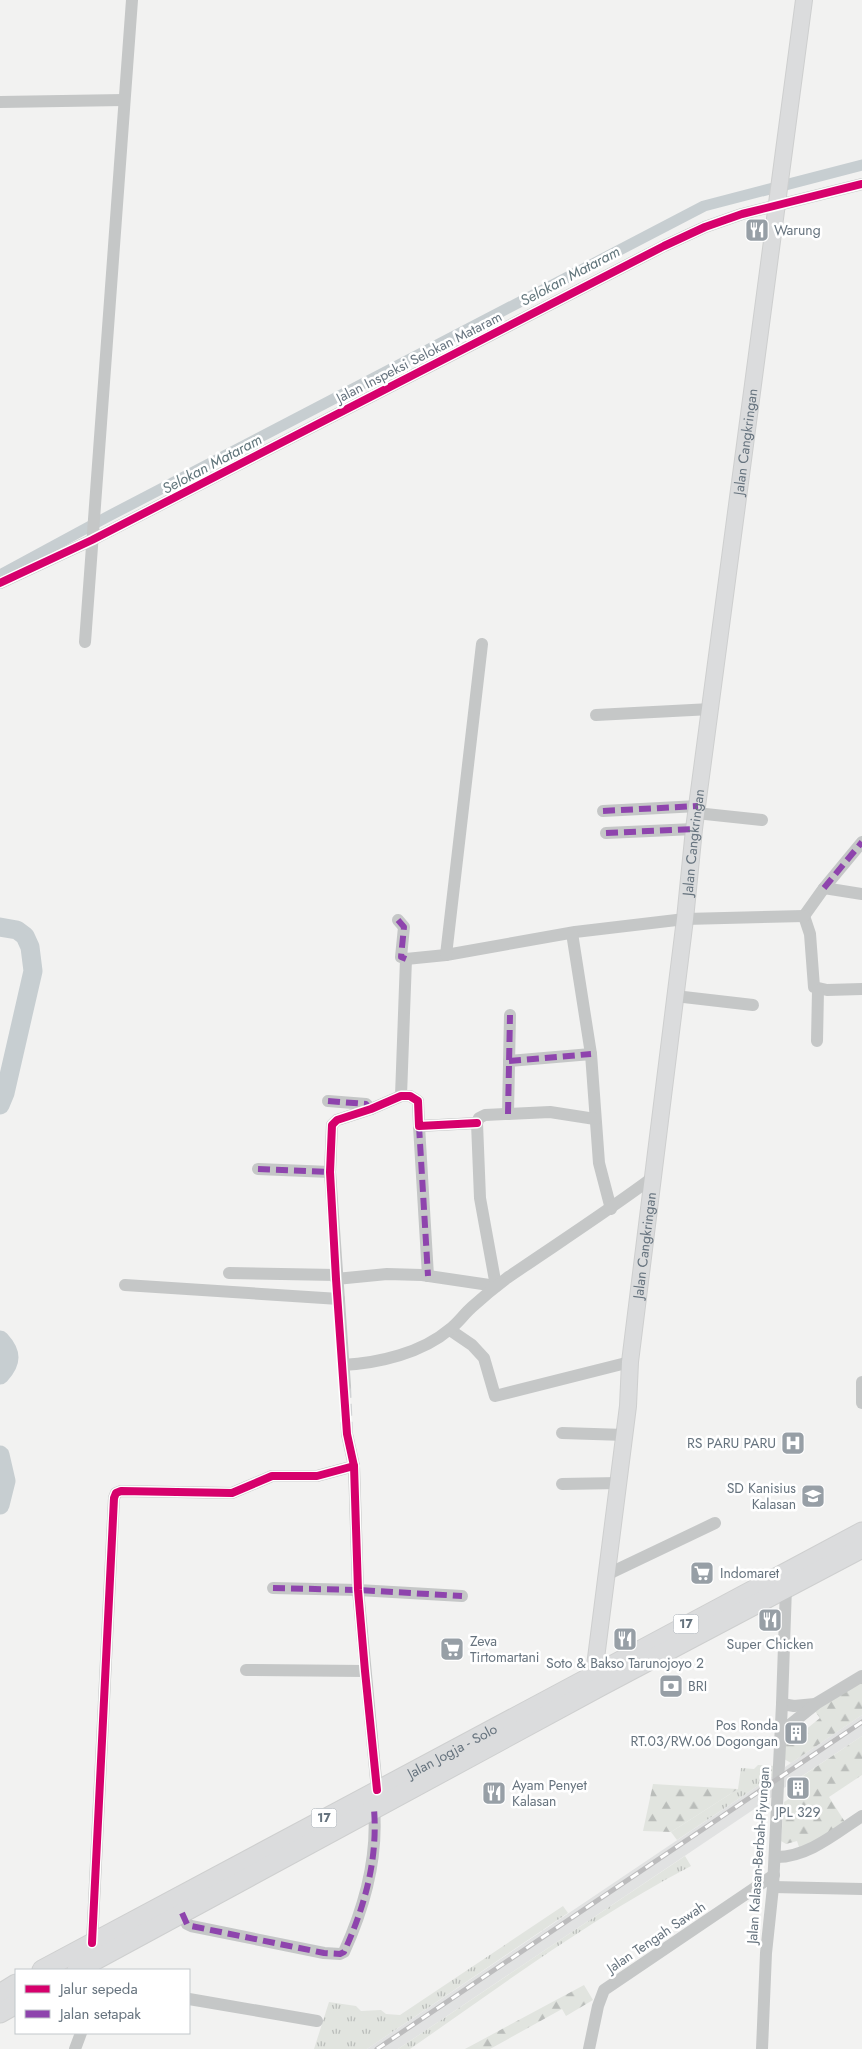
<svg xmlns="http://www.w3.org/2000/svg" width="862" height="2049" font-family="Jost,sans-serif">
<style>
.built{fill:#e1e2e2}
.grass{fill:url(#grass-tufts)}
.forest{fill:url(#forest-firs)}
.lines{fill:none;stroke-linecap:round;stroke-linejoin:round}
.canal{stroke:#c7ced1;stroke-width:11}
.river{stroke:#c7ced1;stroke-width:19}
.minor-tunnel{stroke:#cfd2d4;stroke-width:12;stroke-dasharray:12 6;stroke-linecap:butt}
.major-casing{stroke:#cecfcf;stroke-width:18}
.highway-casing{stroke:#cecfcf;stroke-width:21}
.minor{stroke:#c5c7c7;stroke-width:12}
.major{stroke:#dbdcdd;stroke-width:16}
.highway{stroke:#dbdcdd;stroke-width:19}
.rail-casing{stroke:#bcbcbd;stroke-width:5}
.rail{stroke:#fff;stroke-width:3;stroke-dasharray:9;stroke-linecap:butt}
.quiet{stroke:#8e44ad;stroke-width:6;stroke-dasharray:12 6;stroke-linecap:butt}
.cycleway-casing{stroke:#fff;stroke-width:11}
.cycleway{stroke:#d6006c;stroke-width:8}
.labels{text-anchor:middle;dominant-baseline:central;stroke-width:5;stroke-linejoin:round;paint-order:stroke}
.shield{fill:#fff;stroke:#949da5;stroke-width:1}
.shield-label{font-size:12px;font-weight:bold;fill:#66737e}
.poi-label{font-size:14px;fill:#66737e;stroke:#fff;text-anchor:start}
.street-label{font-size:14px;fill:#66737e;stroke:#fff}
.water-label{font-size:15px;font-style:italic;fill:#61757b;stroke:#fff}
</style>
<defs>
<pattern id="grass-tufts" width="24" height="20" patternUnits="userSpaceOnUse" patternTransform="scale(1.25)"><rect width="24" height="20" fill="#e1e4df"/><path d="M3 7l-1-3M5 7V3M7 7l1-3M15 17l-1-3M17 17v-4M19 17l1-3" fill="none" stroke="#babdba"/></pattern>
<pattern id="forest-firs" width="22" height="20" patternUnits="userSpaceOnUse" patternTransform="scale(1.25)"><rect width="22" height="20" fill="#e1e4df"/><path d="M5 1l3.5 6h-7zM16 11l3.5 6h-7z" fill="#babdba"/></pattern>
</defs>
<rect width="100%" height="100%" fill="#f2f2f1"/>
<!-- built -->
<g class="built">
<path d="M862,1715v21l-78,52 1,-21z"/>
<path d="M774,1775l-2,22 -374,252h-31z"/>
</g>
<!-- grass -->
<g class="grass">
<path d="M758,1765l17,1 -1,9 -97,65 -6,-8 67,-43 3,-21 13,1z"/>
<path d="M685,1856l6,10c-99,52 -189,119 -281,183h-12z"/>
<path d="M563,1906l5,7 -201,136h-53l15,-47 27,4 5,5 20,-1 5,4 14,1z"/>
</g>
<!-- forest -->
<g class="forest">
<path d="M862,1680v35l-71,48 -7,-4 1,-22 4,-3 5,5 26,-21 -6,-8z"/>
<path d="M862,1736v39l-33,22 16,25 -42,28 -4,-3 -2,-6 -11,3 -5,-3 3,-39 23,-14 -6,-11z"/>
<path d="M653,1784l85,5 -67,43 -28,-1z"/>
<path d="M584,1985l9,15 -27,16 -4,-7 -72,40h-25z"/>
</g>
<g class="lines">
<!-- canal -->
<path class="canal" d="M0,575l107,-58 597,-311 158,-41"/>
<!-- river -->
<g class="river">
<path d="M0,927l17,3 8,6 5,11 3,24 -28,122 -5,12"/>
<path d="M0,1340c12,13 12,22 0,35"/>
<path d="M0,1455l6,26 -6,24"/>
</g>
<!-- minor-tunnel -->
<path class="minor-tunnel" d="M345,1386l2,48"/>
<!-- major casing -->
<g class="major-casing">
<g id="major">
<path id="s1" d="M599,1683l-5,-9 34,-268 2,-44 55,-443 9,-90 110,-829"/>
</g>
</g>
<!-- highway casing -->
<g class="highway-casing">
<g id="highway">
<path id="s2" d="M42,1970l820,-438"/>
<path d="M77,1970l524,-284 261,-138"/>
<path d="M0,1994l16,-10"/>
<path d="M0,2013l16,-9"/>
</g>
</g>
<!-- minor -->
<g class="minor">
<path d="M0,102l124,-2"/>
<path d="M0,583l92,-43 572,-294 41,-19 37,-13 120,-30"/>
<path d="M85,642l47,-642"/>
<path d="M596,715l115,-6"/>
<path d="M603,811l95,-5"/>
<path d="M696,813l66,7"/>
<path d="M606,833l88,-4"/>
<path d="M824,888l38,6"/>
<path d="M804,916l6,18 4,53 13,3 35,-1"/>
<path d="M804,916l20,-28 38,-46"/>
<path d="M398,920l6,7 -3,30 5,2 40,-4 129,-23 110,-13 119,-3"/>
<path d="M572,933l19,121 8,109 12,46"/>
<path d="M446,955l36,-311"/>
<path d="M675,996l78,9"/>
<path d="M817,1041l1,-51"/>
<path d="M509,1061l82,-7"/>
<path d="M401,1096l5,-137"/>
<path d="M328,1101l38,3 5,5"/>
<path d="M508,1114l2,-99"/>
<path d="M419,1126l9,150"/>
<path d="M258,1169l72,3"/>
<path d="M229,1273l107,2"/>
<path d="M336,1279l51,-5 35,1 74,11"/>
<path d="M125,1285l214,14"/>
<path d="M496,1286l-16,-88 -3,-75 2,-5 6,-3 65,-3 45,7"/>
<path d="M450,1330l22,15 12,13 11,38 135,-34"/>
<path d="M343,1365c36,-2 79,-12 107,-36 8,-6 14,-15 22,-22 11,-10 23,-20 35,-29 48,-33 98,-65 145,-100"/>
<path d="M862,1382v21"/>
<path d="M345,1386l-15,-214 2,-47 5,-5 34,-11 30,-13h9l8,5 1,25 58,-3"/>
<path d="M562,1433l63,2"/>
<path d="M347,1434l7,32 4,124 19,200"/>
<path d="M562,1484l57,-1"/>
<path d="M606,1575l109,-52"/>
<path d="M273,1588l85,2 104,6"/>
<path d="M246,1670l119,1"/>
<path d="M782,1704l12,2 21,-2"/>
<path d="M781,1732l36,-29 45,-27"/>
<path d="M775,1857c32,1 61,-24 87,-41"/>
<path d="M773,1887l89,2"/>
<path d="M182,1913l5,11 4,2 133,27 16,1 4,-2c21,-46 34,-93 30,-143"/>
<path d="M92,1943l22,-445 2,-5 5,-2 111,2 40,-17h45l37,-10"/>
<path d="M189,1999l128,22"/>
<path d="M75,2049l6,-16"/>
<path d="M589,2049l9,-43 6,-16 170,-115"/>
<path d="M762,2049l4,-96 7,-66 9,-183 4,-117 -3,-4"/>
</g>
<!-- major -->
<use href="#major" class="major"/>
<!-- highway -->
<use href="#highway" class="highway"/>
<!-- rail casing -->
<g class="rail-casing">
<path id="rail" d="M377,2049l485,-327"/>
</g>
<!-- rail -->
<use href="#rail" class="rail"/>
<!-- quiet -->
<g class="quiet">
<path d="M603,811l95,-5"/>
<path d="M606,833l88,-4"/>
<path d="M824,888l38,-46"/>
<path d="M398,920l6,7 -3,30 5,2"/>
<path d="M509,1061l82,-7"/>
<path d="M328,1101l38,3 5,5"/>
<path d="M508,1114l2,-99"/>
<path d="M419,1126l9,150"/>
<path d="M258,1169l72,3"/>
<path d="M273,1588l85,2 104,6"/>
<path d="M182,1913l5,11 4,2 133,27 16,1 4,-2c21,-46 34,-93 30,-143"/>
</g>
<!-- cycleway casing -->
<g class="cycleway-casing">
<g id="cycleway">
<path d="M0,583l92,-43 572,-294 41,-19 37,-13 120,-30"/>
<path d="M377,1790l-12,-119 -7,-81 -4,-124 -7,-32 -11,-155 -6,-107 2,-47 5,-5 34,-11 30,-13h9l8,5 1,25 58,-3"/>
<path d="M92,1943l22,-445 2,-5 5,-2 111,2 40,-17h45l37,-10"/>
</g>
</g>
<!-- cycleway -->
<use href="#cycleway" class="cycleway"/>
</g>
<!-- icons -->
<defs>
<g id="restaurant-square" transform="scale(1.25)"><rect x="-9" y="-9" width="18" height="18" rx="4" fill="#979fa6" stroke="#fff"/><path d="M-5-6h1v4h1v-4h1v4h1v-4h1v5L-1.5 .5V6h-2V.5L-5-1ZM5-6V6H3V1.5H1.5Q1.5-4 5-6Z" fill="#fff"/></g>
<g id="hospital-square" transform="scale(1.25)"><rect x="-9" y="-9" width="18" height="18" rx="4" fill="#979fa6" stroke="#fff"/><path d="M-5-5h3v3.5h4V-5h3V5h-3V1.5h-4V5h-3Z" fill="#fff"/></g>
<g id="school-square" transform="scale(1.25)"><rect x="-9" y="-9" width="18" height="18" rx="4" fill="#979fa6" stroke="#fff"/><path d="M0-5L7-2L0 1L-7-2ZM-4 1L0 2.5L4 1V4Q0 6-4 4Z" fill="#fff"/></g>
<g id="supermarket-square" transform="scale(1.25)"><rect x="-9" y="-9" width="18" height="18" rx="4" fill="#979fa6" stroke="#fff"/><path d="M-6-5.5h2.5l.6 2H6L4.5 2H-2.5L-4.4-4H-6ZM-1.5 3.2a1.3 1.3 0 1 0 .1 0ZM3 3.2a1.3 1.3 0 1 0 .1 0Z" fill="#fff"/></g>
<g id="bank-square" transform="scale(1.25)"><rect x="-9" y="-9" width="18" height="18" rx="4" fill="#979fa6" stroke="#fff"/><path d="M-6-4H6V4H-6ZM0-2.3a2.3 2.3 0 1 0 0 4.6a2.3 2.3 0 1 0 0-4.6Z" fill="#fff"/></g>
<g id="building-square" transform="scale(1.25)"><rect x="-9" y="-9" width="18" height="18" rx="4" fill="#979fa6" stroke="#fff"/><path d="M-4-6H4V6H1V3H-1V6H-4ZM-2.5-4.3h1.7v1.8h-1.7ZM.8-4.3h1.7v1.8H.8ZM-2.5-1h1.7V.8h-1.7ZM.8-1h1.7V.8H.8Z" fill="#fff"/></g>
</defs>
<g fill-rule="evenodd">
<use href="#restaurant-square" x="757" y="230"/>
<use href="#hospital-square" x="793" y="1443"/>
<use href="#school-square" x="813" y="1496"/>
<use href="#supermarket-square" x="702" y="1573"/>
<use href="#restaurant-square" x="770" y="1620"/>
<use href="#restaurant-square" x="625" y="1639"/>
<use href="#supermarket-square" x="452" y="1649"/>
<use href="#bank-square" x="671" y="1686"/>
<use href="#building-square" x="796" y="1733"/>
<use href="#building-square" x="798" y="1788"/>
<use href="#restaurant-square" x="494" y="1793"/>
</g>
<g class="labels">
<!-- shield labels -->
<g class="shield">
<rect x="673.5" y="1614.5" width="25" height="19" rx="4"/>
<rect x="311.5" y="1808.5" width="25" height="19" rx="4"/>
</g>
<g class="shield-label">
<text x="686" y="1624">17</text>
<text x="324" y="1818">17</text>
</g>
<!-- poi labels -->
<g class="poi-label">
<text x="774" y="230">Warung</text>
<text x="776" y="1443" text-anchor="end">RS PARU PARU</text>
<text x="796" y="1488" text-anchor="end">SD Kanisius<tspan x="796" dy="16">Kalasan</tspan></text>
<text x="720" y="1573">Indomaret</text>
<text x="470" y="1641">Zeva<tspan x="470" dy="16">Tirtomartani</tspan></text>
<text x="770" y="1644" text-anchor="middle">Super Chicken</text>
<text x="625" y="1663" text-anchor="middle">Soto &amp; Bakso Tarunojoyo 2</text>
<text x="688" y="1686">BRI</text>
<text x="778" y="1725" text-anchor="end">Pos Ronda<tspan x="778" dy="16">RT.03/RW.06 Dogongan</tspan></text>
<text x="512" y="1785">Ayam Penyet<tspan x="512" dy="16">Kalasan</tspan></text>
<text x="798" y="1812" text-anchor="middle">JPL 329</text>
</g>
<!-- street labels -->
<g class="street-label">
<text transform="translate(419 357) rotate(-27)">Jalan Inspeksi Selokan Mataram</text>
<text stroke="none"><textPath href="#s1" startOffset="1252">Jalan Cangkringan</textPath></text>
<text stroke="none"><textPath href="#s1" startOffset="848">Jalan Cangkringan</textPath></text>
<text stroke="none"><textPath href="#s1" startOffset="442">Jalan Cangkringan</textPath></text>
<text stroke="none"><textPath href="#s2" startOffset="465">Jalan Jogja - Solo</textPath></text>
<text transform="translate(758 1855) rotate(-86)">Jalan Kalasan-Berbah-Piyungan</text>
<text transform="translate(656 1937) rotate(-34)">Jalan Tengah Sawah</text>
</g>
<!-- water labels -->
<g class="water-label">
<text transform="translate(570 276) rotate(-28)">Selokan Mataram</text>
<text transform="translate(212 464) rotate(-28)">Selokan Mataram</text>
</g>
</g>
<!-- legend -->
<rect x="15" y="1969" width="175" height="65" fill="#ffffff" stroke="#c2c7cb"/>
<rect x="25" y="1985" width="25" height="8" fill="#d6006c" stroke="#c2c7cb"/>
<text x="60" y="1994" font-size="15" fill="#66737e">Jalur sepeda</text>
<rect x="25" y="2010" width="25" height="8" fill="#8e44ad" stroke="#c2c7cb"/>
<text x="60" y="2019" font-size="15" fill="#66737e">Jalan setapak</text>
</svg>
